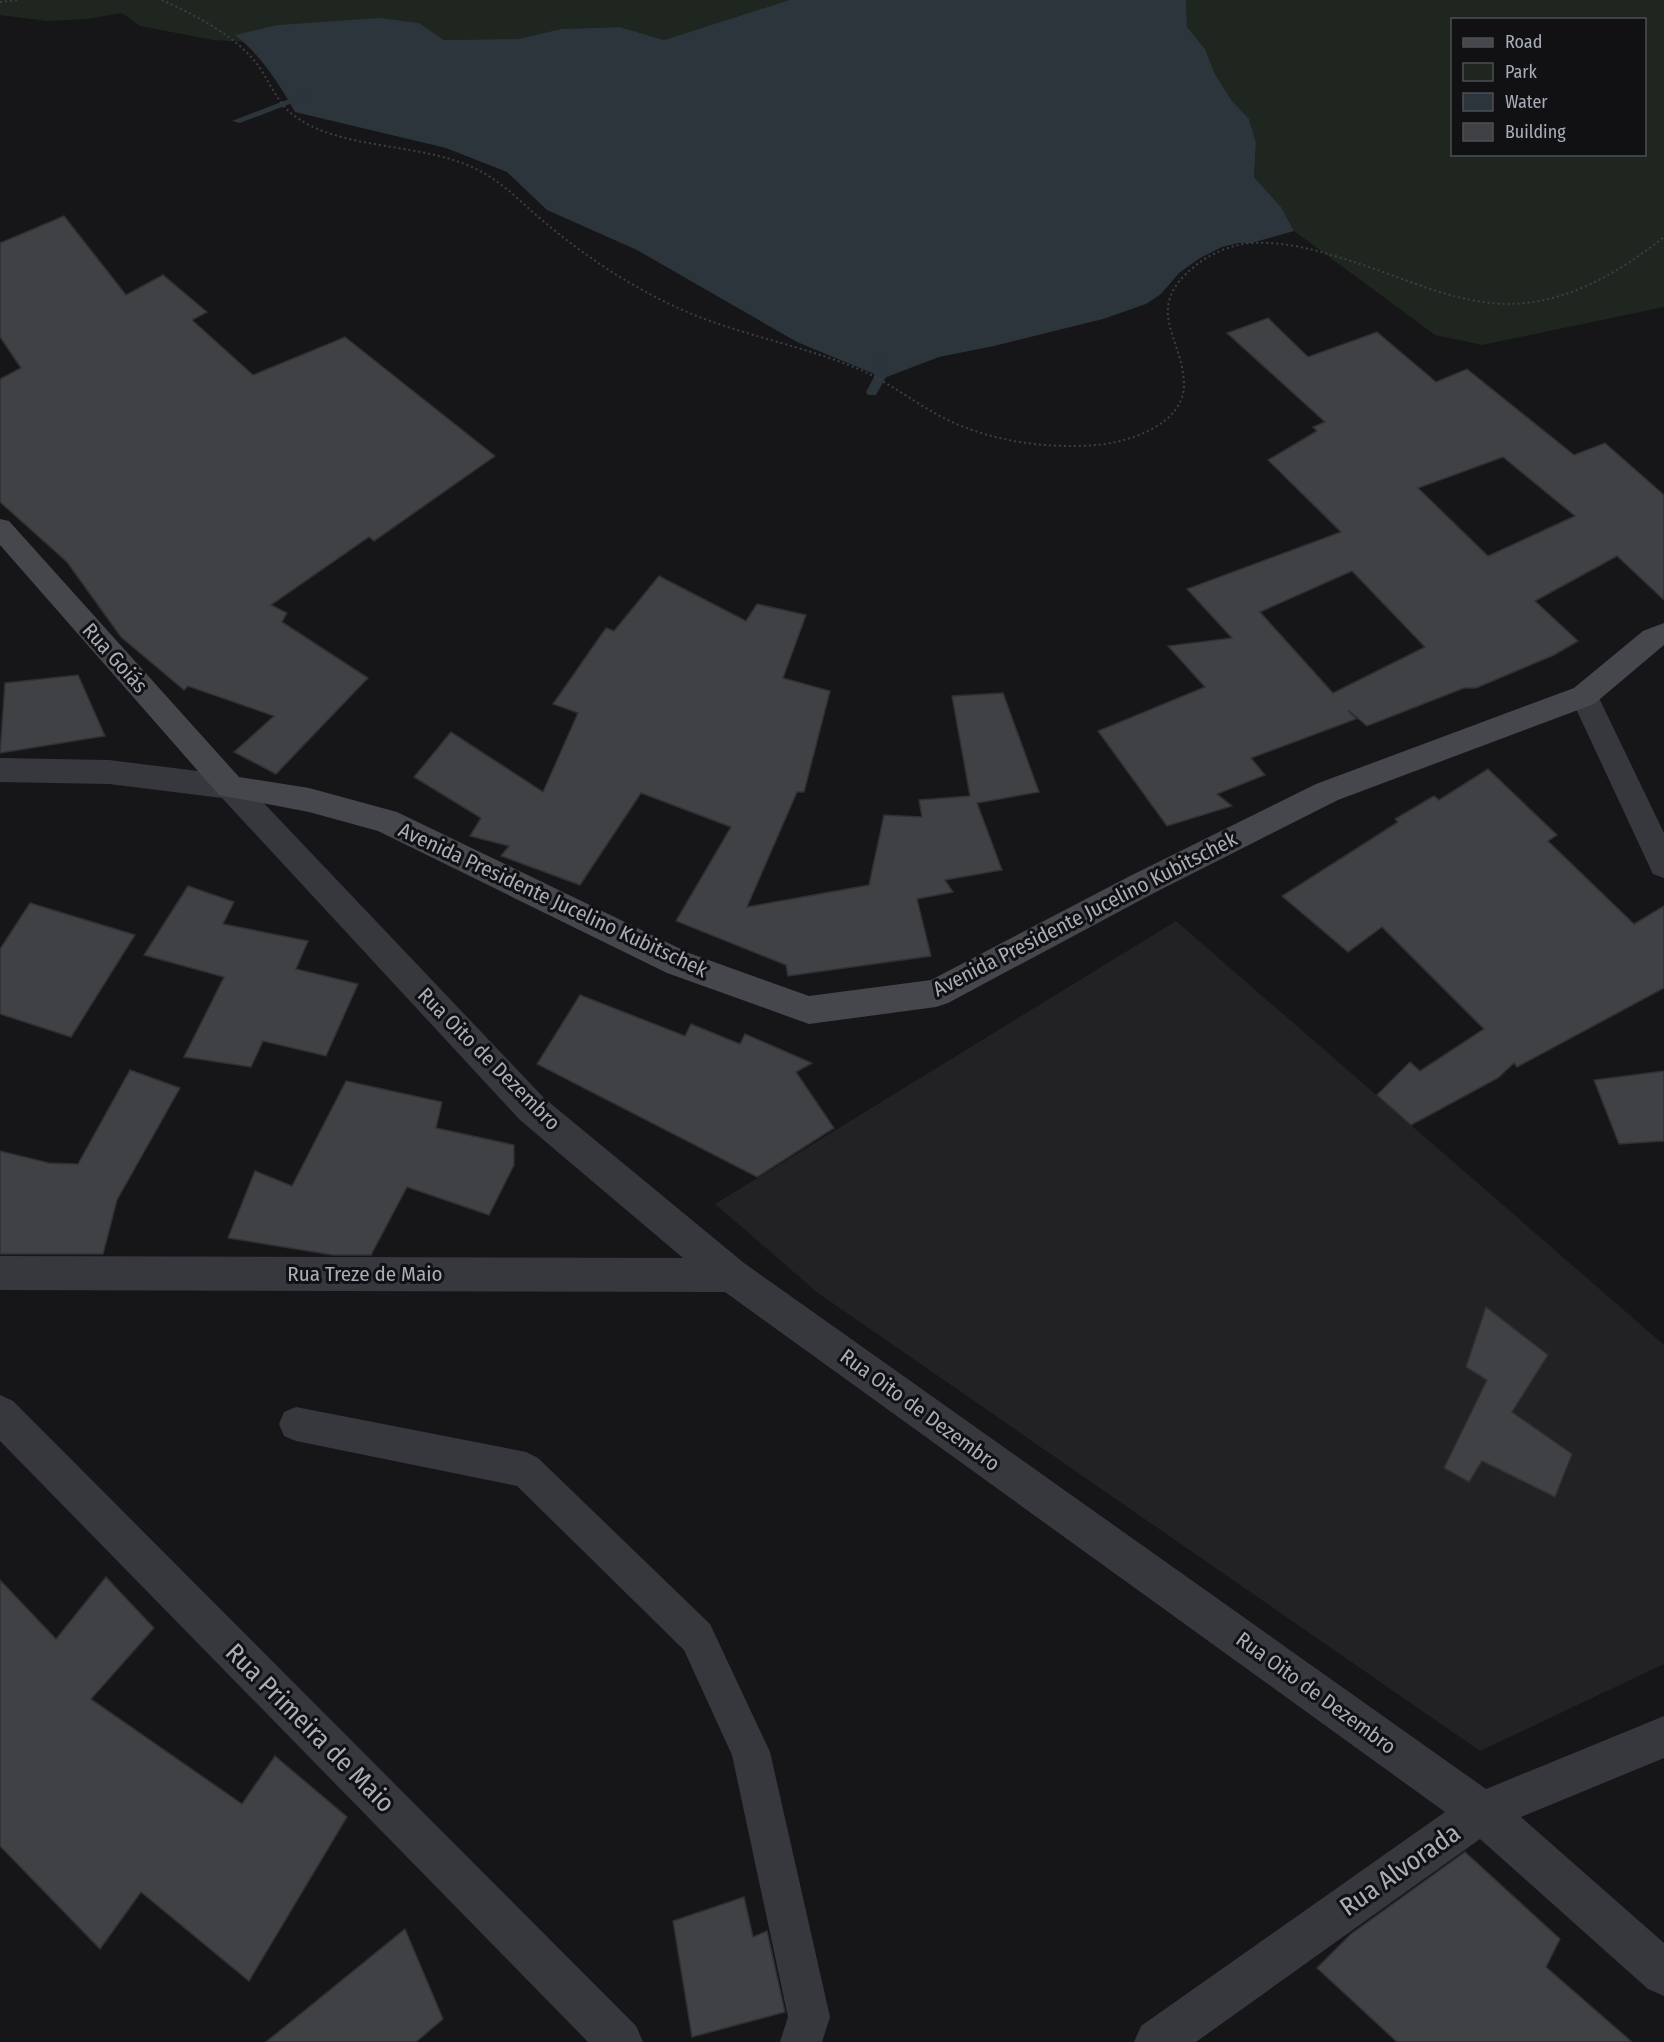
<svg xmlns="http://www.w3.org/2000/svg" width="1664" height="2042" font-family="'Fira Sans Condensed',sans-serif">
<style>
.built{fill:#222225}
.green{fill:#1e261f;fill-rule:evenodd}
.water{fill:#2c353c}
.lines{fill:none;stroke-linecap:round;stroke-linejoin:round}
.stream{fill:#2c353c;fill-rule:evenodd}
.building{fill:#404145;stroke:#303034;stroke-width:1.5;fill-rule:evenodd}
.path{stroke:#3d3f44;stroke-width:2;stroke-dasharray:2 3;stroke-linecap:butt}
.lane{fill:#37383d;fill-rule:evenodd}
.street{fill:#37383d;fill-rule:evenodd}
.secondary{fill:#45474d;fill-rule:evenodd}
.labels{text-anchor:middle;dominant-baseline:central;stroke-width:6;stroke-linejoin:round;paint-order:stroke}
.street-label{font-size:21px;fill:#a8adb8;stroke:#111113}
.near-street-label{font-size:26px;fill:#a8adb8;stroke:#111113}
</style>
<rect width="100%" height="100%" fill="#161618"/>
<!-- built -->
<path class="built" d="M1176,921l488,424v319l-184,87 -662,-458 -103,-89z"/>
<!-- green -->
<g class="green">
<path d="M0,0h789l-125,40 -44,-13 -59,2 -43,10 -74,1 -25,-17 -183,12 9,7 -32,-2 -73,-14 -18,-13 -35,6 -40,2 -47,-6z"/>
<path d="M1186,0h478v307l-182,38 -47,-10 -141,-104 -13,-24 -27,-30 2,-34 -7,-23 -17,-19 -17,-27 -10,-25 -18,-22zM1452,20h192v134h-192z"/>
</g>
<!-- water -->
<path class="water" d="M789,0h397l1,27 18,22 10,25 17,27 17,18 7,24 -2,34 27,30 13,24 -43,12h-13l-16,4 -22,11 -21,15 -18,21 -15,10 -43,15 -109,27 -55,11 -55,21 -87,-36 -160,-92 -90,-40 -40,-38 -61,-24 -151,-36c-15,-27 -35,-58 -60,-77l43,-10 101,-7 40,5 25,17 74,-1 43,-10 59,-2 44,13z"/>
<g class="lines">
<!-- stream -->
<g class="stream">
<path d="M305,93l8,2 -73,28 -8,-2z"/>
<path d="M882,354l6,4 -2,19 -10,18h-8l-2,-3 8,-15 2,-19z"/>
</g>
</g>
<!-- building -->
<g class="building">
<path d="M64,216l62,79 37,-20 44,37 -15,8 61,55 92,-38 150,119 -121,85 -5,-4 -98,68 16,8 -5,9 86,56 -92,96 -42,-22 40,-36 -86,-30 -4,4 -63,-53 -54,-75 -67,-60v-123l21,-11 -21,-31v-94z"/>
<path d="M1268,318l40,39 69,-25 59,50 31,-13 107,86 31,-12 59,52v105l-47,-44 -82,45 43,40 -24,14 -78,33h-12l-97,38 -19,-16 8,9 -105,39 14,17 -48,19 15,12 -65,20 -69,-95 107,-44 -37,-41 64,-8 -45,-49 154,-57 -73,-72 49,-29 -4,-4 12,-5 -98,-89zM1503,457l72,59 -87,40 -70,-68zM1352,571l73,76 -92,46 -73,-81z"/>
<path d="M659,576l87,45 11,-17 49,11 -23,63 47,13 -26,101h-7l-50,115 122,-22 15,-70 38,2 -3,-17 51,-4 -18,-100 51,-3 36,99 -62,11 25,67 -57,10 8,12 -36,7 14,57 -143,20 -2,-11 -110,-44 55,-94 -90,-34 -61,92 -79,-29 8,-10 -39,-10 11,-18 -67,-41 37,-45 92,60 35,-79 -25,-9 53,-76 8,3z"/>
<path d="M78,675l27,61 -105,17 5,-70z"/>
<path d="M1488,769l69,66 -9,6 86,83 30,-18v82l-147,79 -3,-4 -16,15 -87,47 -34,-30 33,-33 10,9 64,-42 -102,-102 -34,25 -66,-56 116,-74 -3,-3 39,-23 5,4z"/>
<path d="M188,886l46,16 -11,22 85,17 -12,28 62,15 -32,72 -63,-15 -12,26 -67,-10 40,-80 -80,-22z"/>
<path d="M30,903l105,32 -64,102 -71,-23v-65z"/>
<path d="M580,995l105,41 6,-12 49,20 5,-10 67,29 -16,9 38,56 -77,49 -220,-113z"/>
<path d="M130,1070l50,18 -63,112 -14,54h-103v-103l49,12 29,1z"/>
<path d="M1664,1071v70l-45,3 -25,-64z"/>
<path d="M346,1081l96,21 -6,26 78,17v20l-25,50 -82,-28 -36,68h-38l-105,-17 27,-67 37,15z"/>
<path d="M1486,1307l62,48 -36,57 60,42 -17,43 -73,-36 -13,21 -25,-14 43,-88 -21,-13z"/>
<path d="M106,1577l48,51 -63,71 151,105 33,-48 72,61 -98,164 -108,-89 -41,57 -100,-103v-266l56,59z"/>
<path d="M1465,1852l95,87 -14,28 86,75h-235l-80,-74 34,-34z"/>
<path d="M744,1897l9,40 14,-6 18,81 -93,25 -19,-116z"/>
<path d="M405,1929l38,90 -27,23h-150z"/>
</g>
<g class="lines">
<!-- path -->
<g class="path">
<path d="M162,0c31,14 68,33 91,59 16,18 22,44 43,58 47,34 128,25 182,53 22,11 39,28 57,44 25,22 52,42 80,60 31,19 63,36 98,48 45,16 93,26 138,44 32,12 58,33 87,49 48,26 105,34 159,30 33,-3 89,-21 87,-63 -3,-48 -41,-74 11,-116 16,-13 38,-22 58,-23 36,-2 74,10 107,21 43,14 85,34 130,39 66,7 125,-27 174,-66"/>
<path d="M0,2l18,-2"/>
</g>
<!-- lane -->
<path class="lane" d="M296,1407l230,45 12,6 172,166 60,128 60,265 -8,25h-42l8,-25 -56,-262 -48,-105 -167,-164 -221,-45 -12,-5 -5,-12 5,-12z"/>
<!-- street -->
<g class="street">
<path d="M1584,685l10,3 4,8 66,137v45l-11,-4 -83,-178 4,-8z"/>
<path d="M0,758l109,2 121,15 11,4 303,319 200,165 742,526 178,-73v42l-143,59 143,126v53l-16,-7 -168,-150 -284,203h-62l7,-16 304,-214 -720,-520 -725,-2v-34l683,2 -163,-138 -298,-322 -113,-14 -109,-2z"/>
<path d="M0,1395l13,6 623,625 7,16h-55l-588,-601z"/>
</g>
<!-- secondary -->
<path class="secondary" d="M0,519l9,2 230,256 70,11 88,24 292,141 120,43 122,-16 199,-104 186,-92 258,-96 69,-57 21,-8v22l-70,59 -256,96 -186,94 -204,109 -12,4 -127,17 -142,-51 -289,-142 -69,-19 -90,-17 -219,-250z"/>
</g>
<g class="labels">
<!-- street labels -->
<g class="street-label">
<text transform="translate(115 658) rotate(48)">Rua Goiás</text>
<text transform="translate(553 900) rotate(25)">Avenida Presidente Jucelino Kubitschek</text>
<text transform="translate(1085 914) rotate(-27)">Avenida Presidente Jucelino Kubitschek</text>
<text transform="translate(489 1059) rotate(45)">Rua Oito de Dezembro</text>
<text x="365" y="1274">Rua Treze de Maio</text>
<text transform="translate(920 1410) rotate(36)">Rua Oito de Dezembro</text>
<text transform="translate(1316 1693) rotate(36)">Rua Oito de Dezembro</text>
</g>
<!-- near-street labels -->
<g class="near-street-label">
<text transform="translate(310 1728) rotate(45)">Rua Primeira de Maio</text>
<text transform="translate(1400 1870) rotate(-35)">Rua Alvorada</text>
</g>
</g>
<!-- legend -->
<rect x="1451" y="18" width="195" height="138" fill="#111113" stroke="#4d4f55" stroke-width="1.5"/>
<rect x="1463" y="38" width="30" height="9" fill="#45474d" stroke="#4d4f55" stroke-width="1.5"/>
<text x="1505" y="48" font-size="18" fill="#a8adb8">Road</text>
<rect x="1463" y="63" width="30" height="18" fill="#1e261f" stroke="#4d4f55" stroke-width="1.5"/>
<text x="1505" y="78" font-size="18" fill="#a8adb8">Park</text>
<rect x="1463" y="93" width="30" height="18" fill="#2c353c" stroke="#4d4f55" stroke-width="1.5"/>
<text x="1505" y="108" font-size="18" fill="#a8adb8">Water</text>
<rect x="1463" y="123" width="30" height="18" fill="#404145" stroke="#4d4f55" stroke-width="1.5"/>
<text x="1505" y="138" font-size="18" fill="#a8adb8">Building</text>
</svg>
